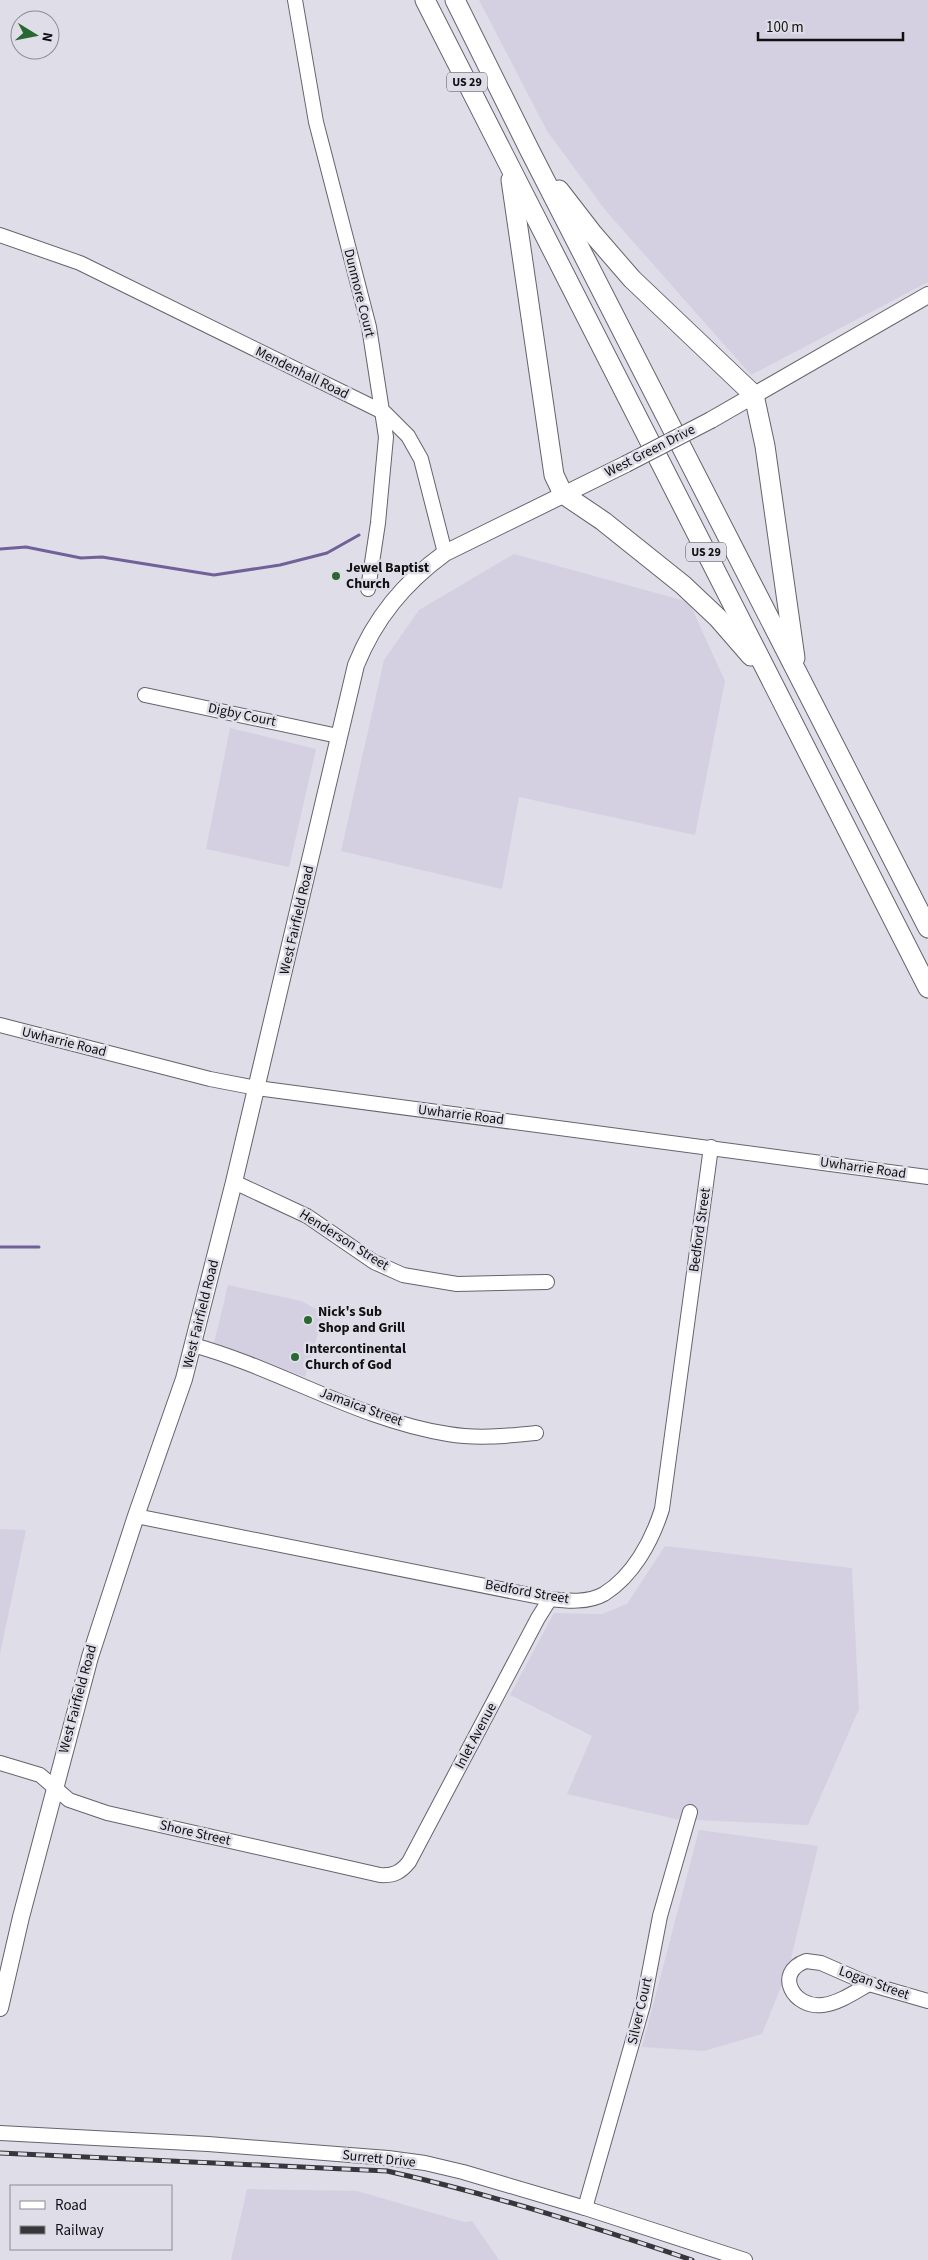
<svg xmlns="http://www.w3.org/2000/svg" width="928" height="2260" font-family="'Source Sans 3',sans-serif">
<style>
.built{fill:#d4d0e2}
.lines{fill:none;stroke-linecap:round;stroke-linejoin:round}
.stream{stroke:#716198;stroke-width:3}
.minor-casing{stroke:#65636c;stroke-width:16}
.major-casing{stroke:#65636c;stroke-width:18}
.highway-casing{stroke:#65636c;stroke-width:21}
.minor{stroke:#fff;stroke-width:14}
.major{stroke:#fff;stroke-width:16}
.highway{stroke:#fff;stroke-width:19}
.rail-casing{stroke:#37363a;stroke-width:5}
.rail{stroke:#dfdde7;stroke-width:3;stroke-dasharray:9;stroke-linecap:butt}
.major-bridge-casing{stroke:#65636c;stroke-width:18;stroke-linecap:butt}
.major-bridge{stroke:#fff;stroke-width:16}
.poi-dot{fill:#286932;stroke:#dfdde7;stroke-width:2}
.labels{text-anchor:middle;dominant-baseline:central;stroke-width:5;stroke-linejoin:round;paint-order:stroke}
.shield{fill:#dfdde7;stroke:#4e4d52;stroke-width:1}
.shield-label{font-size:12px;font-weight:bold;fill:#100f12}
.street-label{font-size:14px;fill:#100f12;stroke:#dfdde7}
.poi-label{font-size:14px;font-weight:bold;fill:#100f12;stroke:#dfdde7;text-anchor:start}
</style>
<rect width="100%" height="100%" fill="#dfdde7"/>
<!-- built -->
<g class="built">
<path d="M479,0h449v282l-177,93 -145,-164 -59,-80z"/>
<path d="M514,554l175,48 36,79 -30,154 -176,-38 -17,92 -161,-38 43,-191 35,-50z"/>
<path d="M230,728l86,21 -27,118 -83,-18z"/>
<path d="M228,1285l73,16 23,12 -19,64 -91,-34z"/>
<path d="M0,1529l26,1 -26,124z"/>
<path d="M665,1546l187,22 7,141 -51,116 -132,-6 -109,-25 25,-58 -82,-41 44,-82 48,1 25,-10z"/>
<path d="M699,1830l119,16 -29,121 -27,67 -58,17 -62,-4z"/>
<path d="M247,2189l110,2 107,31 8,-1 27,39h-268z"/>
</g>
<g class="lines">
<!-- stream -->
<g class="stream">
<path d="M0,549l26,-2 55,11 21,-1 112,18 66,-10 47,-12 32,-18"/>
<path d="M0,1247h39"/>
</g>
<!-- minor casing -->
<g class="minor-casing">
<g id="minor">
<path d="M295,0l21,122 53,205 17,110 -8,86 -10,66"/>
<path d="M0,235l80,28 305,150 23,23 13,23 24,94"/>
<path d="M145,695l193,41"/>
<path d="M0,1025l210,54 47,9 671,89"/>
<path d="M234,1182l73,34 67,46 29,13 54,9 90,-2"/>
<path d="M193,1345c87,24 166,75 255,89 29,5 58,2 88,-1"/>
<path d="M136,1516l414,83c17,2 38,4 54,-5 29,-18 48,-53 58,-85l49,-362"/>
<path d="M0,1763l40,12 29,25 38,13 273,62c14,1 21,-3 29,-13l129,-244 12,-19"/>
<path d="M869,1984c-14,8 -30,19 -46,21 -29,4 -50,-32 -17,-44l15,2 48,21 59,17"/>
<path d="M0,2133l208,11 180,14 37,5 38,9 122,36 160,52"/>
<path d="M585,2208l58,-203 17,-89 30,-104"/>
</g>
</g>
<!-- major casing -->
<g class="major-casing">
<g id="major">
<path d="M711,420l217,-125"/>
<path d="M0,2008l21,-91 69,-260 46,-141 48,-137 50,-197 122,-517c19,-47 48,-82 89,-112l181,-89"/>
</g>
</g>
<!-- highway casing -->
<g class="highway-casing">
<g id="highway">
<path d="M425,0l503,988"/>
<path d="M455,0l74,149 399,779"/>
<path d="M511,180l43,295 9,19 40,27 80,64 35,33 33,38"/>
<path d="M559,190l34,44 39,45 122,116 11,51 30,212"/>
</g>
</g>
<!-- minor -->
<use href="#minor" class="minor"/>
<!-- major -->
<use href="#major" class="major"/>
<!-- highway -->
<use href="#highway" class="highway"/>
<!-- rail casing -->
<g class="rail-casing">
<path id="rail" d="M0,2153l387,18c103,23 204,55 305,89"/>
</g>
<!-- rail -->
<use href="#rail" class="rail"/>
<!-- major-bridge casing -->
<g class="major-bridge-casing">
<path id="major-bridge" d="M626,464l85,-44"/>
</g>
<!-- major-bridge -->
<use href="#major-bridge" class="major-bridge"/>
</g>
<!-- markers -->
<g class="poi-dot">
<circle cx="336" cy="576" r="5"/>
<circle cx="308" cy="1320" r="5"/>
<circle cx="295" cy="1357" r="5"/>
</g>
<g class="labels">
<!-- shield labels -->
<g class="shield">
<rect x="447" y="72.5" width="40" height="19" rx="4"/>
<rect x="686" y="542.5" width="40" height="19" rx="4"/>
</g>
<g class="shield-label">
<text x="467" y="82">US 29</text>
<text x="706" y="552">US 29</text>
</g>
<!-- street labels -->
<g class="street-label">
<text transform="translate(359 293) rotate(76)">Dunmore Court</text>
<text transform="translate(302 373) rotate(26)">Mendenhall Road</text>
<text transform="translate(650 451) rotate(-27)">West Green Drive</text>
<text transform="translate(242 715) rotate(12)">Digby Court</text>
<text transform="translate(297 920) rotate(-77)">West Fairfield Road</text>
<text transform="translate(64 1042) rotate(14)">Uwharrie Road</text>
<text transform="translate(461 1115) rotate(7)">Uwharrie Road</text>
<text transform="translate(863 1168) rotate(8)">Uwharrie Road</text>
<text transform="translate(700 1230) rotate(-82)">Bedford Street</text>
<text transform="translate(344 1240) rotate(32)">Henderson Street</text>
<text transform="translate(201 1314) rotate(-76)">West Fairfield Road</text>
<text transform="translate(361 1407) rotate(20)">Jamaica Street</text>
<text transform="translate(527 1592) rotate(10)">Bedford Street</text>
<text transform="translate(78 1699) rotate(-75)">West Fairfield Road</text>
<text transform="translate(476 1736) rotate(-62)">Inlet Avenue</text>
<text transform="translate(195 1833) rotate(13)">Shore Street</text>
<text transform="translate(874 1983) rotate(20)">Logan Street</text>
<text transform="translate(640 2011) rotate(-77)">Silver Court</text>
<text transform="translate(379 2159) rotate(6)">Surrett Drive</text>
</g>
<!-- poi labels -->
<g class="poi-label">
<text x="346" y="568">Jewel Baptist<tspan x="346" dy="16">Church</tspan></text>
<text x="318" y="1312">Nick's Sub<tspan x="318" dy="16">Shop and Grill</tspan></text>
<text x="305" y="1349">Intercontinental<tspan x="305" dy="16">Church of God</tspan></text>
</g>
</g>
<!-- legend -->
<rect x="10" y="2185" width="162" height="65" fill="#dfdde7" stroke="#8c8b92"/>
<rect x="20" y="2201" width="25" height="8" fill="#ffffff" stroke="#8c8b92"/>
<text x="55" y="2210" font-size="15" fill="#100f12">Road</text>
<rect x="20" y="2226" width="25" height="8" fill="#37363a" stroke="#8c8b92"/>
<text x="55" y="2235" font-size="15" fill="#100f12">Railway</text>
<!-- north arrow -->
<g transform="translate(35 35) rotate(100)"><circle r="24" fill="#dfdde7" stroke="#8c8b92"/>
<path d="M0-4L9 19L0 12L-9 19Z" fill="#286932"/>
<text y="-8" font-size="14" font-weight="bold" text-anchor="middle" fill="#100f12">N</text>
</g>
<!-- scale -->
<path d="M758 32v8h145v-8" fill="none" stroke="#100f12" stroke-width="2.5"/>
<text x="766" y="32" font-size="15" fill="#100f12" stroke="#dfdde7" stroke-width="4" paint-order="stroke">100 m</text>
</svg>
